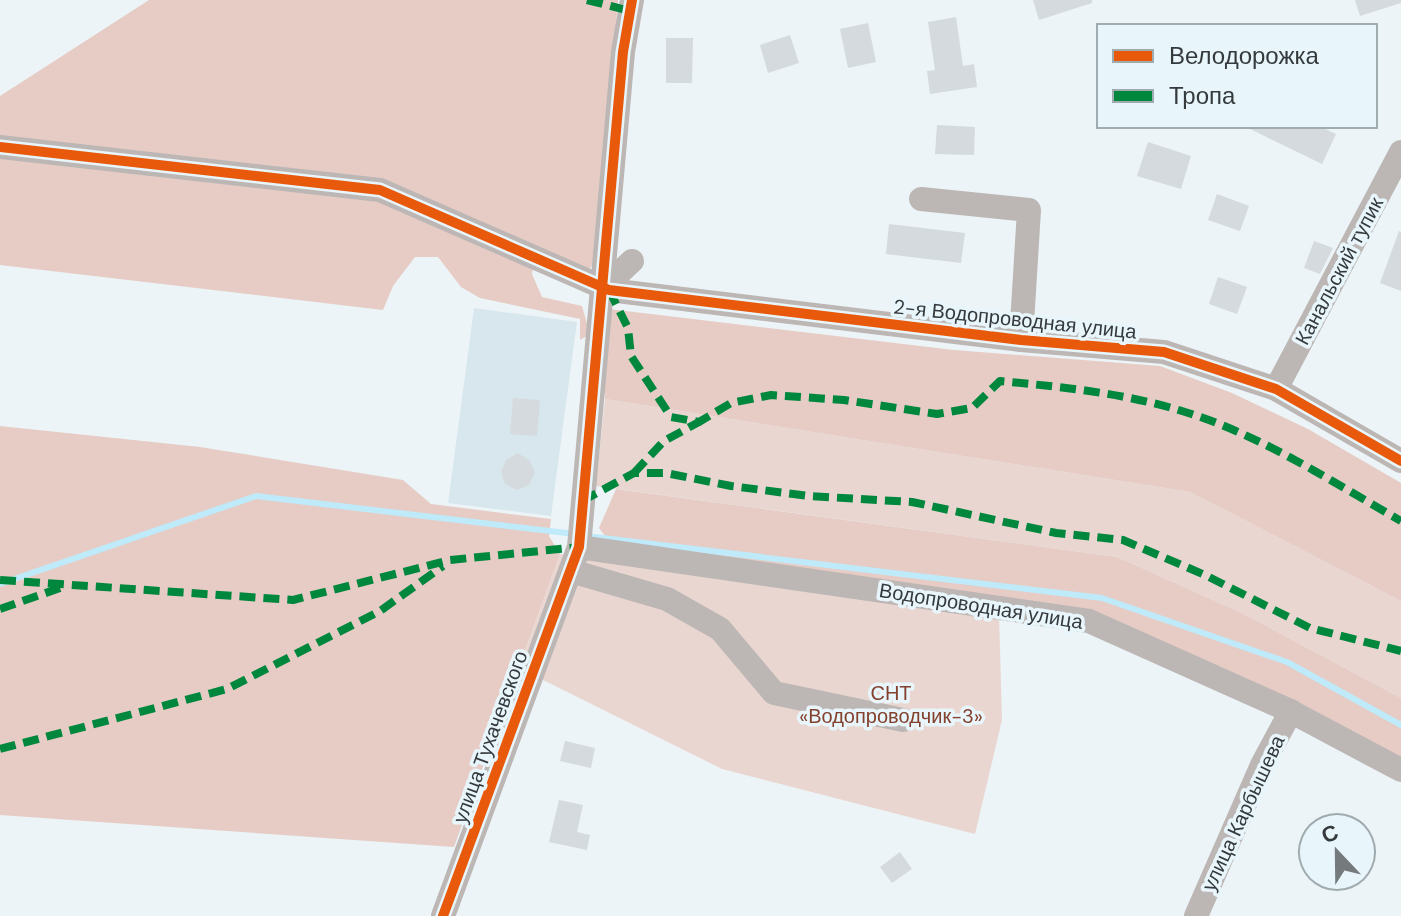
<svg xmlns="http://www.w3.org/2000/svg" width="1401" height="916" font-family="'DM Sans',sans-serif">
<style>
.built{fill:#d8e7ed}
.green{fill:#ead6d0}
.forest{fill:#e6ccc5}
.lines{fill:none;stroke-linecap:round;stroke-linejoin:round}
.stream{stroke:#beeafa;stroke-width:6}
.building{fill:#d4dadd}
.minor{stroke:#bcb6b4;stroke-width:24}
.quiet{stroke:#00873e;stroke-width:8;stroke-dasharray:16 8;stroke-linecap:butt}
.cycleway-casing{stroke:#e8f6fc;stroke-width:15}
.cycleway{stroke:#e8590c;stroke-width:10}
.labels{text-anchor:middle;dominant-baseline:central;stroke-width:7;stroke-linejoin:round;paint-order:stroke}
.street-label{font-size:20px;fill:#353a3c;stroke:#e8f6fc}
.park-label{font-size:20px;fill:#84412d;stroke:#e8f6fc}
</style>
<rect width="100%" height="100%" fill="#ecf4f7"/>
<!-- built -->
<path class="built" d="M474,308l103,14 -26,194 -103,-13z"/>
<!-- green -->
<g class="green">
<path d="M605,399l585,93 211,109v97l-159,-85 -125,-56 -521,-71z"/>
<path d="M560,554l439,60 3,106 -27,114 -253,-65 -203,-101z"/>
</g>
<!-- forest -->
<g class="forest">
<path d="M149,0h469l-21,258 -10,15 -51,-19 -4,20 10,23 40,9 8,28 -10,6v-21l-100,-21 -19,-11 -23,-30h-23l-22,29 -10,24 -383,-45v-169z"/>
<path d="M609,309l345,41 206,16 72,27 76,36 93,54v118l-211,-109 -585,-93 -2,-44z"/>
<path d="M0,426l200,21 203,33 28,24 120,15 -2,17 11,18 -106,293 -454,-32z"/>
<path d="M616,489l501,68 125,56 159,85v63l-308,-146 -482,-71 -12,-16z"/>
</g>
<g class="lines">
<!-- stream -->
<g class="stream">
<path d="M586,536l516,62 185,64 114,63"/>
<path d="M0,584l256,-88 319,38"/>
</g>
</g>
<!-- building -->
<g class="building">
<path d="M1033,0h59v3l-53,17z"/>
<path d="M1355,0h46v3l-41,13z"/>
<path d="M956,17l7,49 11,-2 3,23 -47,7 -3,-23 8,-1 -7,-48z"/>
<path d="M868,23l8,39 -28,6 -8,-39z"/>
<path d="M790,35l9,28 -31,10 -8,-28z"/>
<path d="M666,38h27l-1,45h-26z"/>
<path d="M937,125l38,2 -1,28 -39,-1z"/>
<path d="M1244,126h75l17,8 -14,30z"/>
<path d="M1148,142l43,14 -10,33 -44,-13z"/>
<path d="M1217,194l32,12 -9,25 -32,-11z"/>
<path d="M889,224l76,9 -4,30 -75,-9z"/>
<path d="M1399,231l2,1v59l-21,-8z"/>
<path d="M1314,241l19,7 -13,26 -16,-6z"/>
<path d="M1218,277l29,10 -10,27 -28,-10z"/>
<path d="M513,398l27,2 -3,36 -27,-2z"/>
<path d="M518,453l12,8 5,12 -6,12 -12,5 -12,-6 -4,-12 5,-12z"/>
<path d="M565,741l30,7 -4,20 -31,-7z"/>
<path d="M559,800l24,5 -6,27 13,3 -3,15 -38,-8z"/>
<path d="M900,852l12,17 -20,14 -12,-16z"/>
</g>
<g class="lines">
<!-- minor -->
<g class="minor">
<path d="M0,147l380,43 229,100 412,50 143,12 112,37 125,72"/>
<path d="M921,199l108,11 -8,130"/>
<path d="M602,289l30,-28"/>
<path d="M1276,389l125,-237"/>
<path d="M579,547l510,74 199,89 113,60"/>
<path d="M571,571l96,28 53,30 54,64 129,27"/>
<path d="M443,916l136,-369 44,-495 9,-52"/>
<path d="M1196,916l66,-151 29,-54"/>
</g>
<!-- quiet -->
<g class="quiet">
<path d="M587,0l43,11"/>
<path d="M609,290l19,38 3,28 40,61 28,5 32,-19 40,-8 73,5 93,14 35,-6 28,-27c62,6 123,12 182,30 77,23 149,70 219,110"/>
<path d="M634,473l30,-32 35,-19"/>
<path d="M582,501l52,-28h32l65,13 78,10 103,6 144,31 67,7 82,35 105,53 91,23"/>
<path d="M0,580l293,20 157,-40 129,-13"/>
<path d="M0,609l60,-21"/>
<path d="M0,749l227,-60 153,-78 63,-45"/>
</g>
<!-- cycleway casing -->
<g class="cycleway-casing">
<g id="cycleway">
<path d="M0,147l380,43 229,100 412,50 143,12 112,37 125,72"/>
<path d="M443,916l136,-369 44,-495 9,-52"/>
</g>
</g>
<!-- cycleway -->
<use href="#cycleway" class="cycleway"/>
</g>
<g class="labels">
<!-- street labels -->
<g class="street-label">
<text transform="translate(1339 271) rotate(-62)">Канальский тупик</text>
<text transform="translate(1015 319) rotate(6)">2-я Водопроводная улица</text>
<text transform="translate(981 606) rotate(9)">Водопроводная улица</text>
<text transform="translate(490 737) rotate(-70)">улица Тухачевского</text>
<text transform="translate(1243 813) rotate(-65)">улица Карбышева</text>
</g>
<!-- park labels -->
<g class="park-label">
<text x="891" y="693">СНТ<tspan x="891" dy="23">«Водопроводчик-3»</tspan></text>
</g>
</g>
<!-- legend -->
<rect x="1097" y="24" width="280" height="104" fill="#e8f6fc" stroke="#a0abaf" stroke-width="2"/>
<rect x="1113" y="50" width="40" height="12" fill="#e8590c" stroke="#a0abaf" stroke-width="2"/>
<text x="1169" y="64" font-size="24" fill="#353a3c">Велодорожка</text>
<rect x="1113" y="90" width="40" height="12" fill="#00873e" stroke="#a0abaf" stroke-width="2"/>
<text x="1169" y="104" font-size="24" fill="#353a3c">Тропа</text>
<!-- north arrow -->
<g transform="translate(1337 852) rotate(338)"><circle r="38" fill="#e8f6fc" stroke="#a0abaf" stroke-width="2"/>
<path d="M0-6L14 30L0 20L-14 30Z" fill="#757b7d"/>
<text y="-12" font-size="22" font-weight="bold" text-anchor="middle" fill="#353a3c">С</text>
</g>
</svg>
